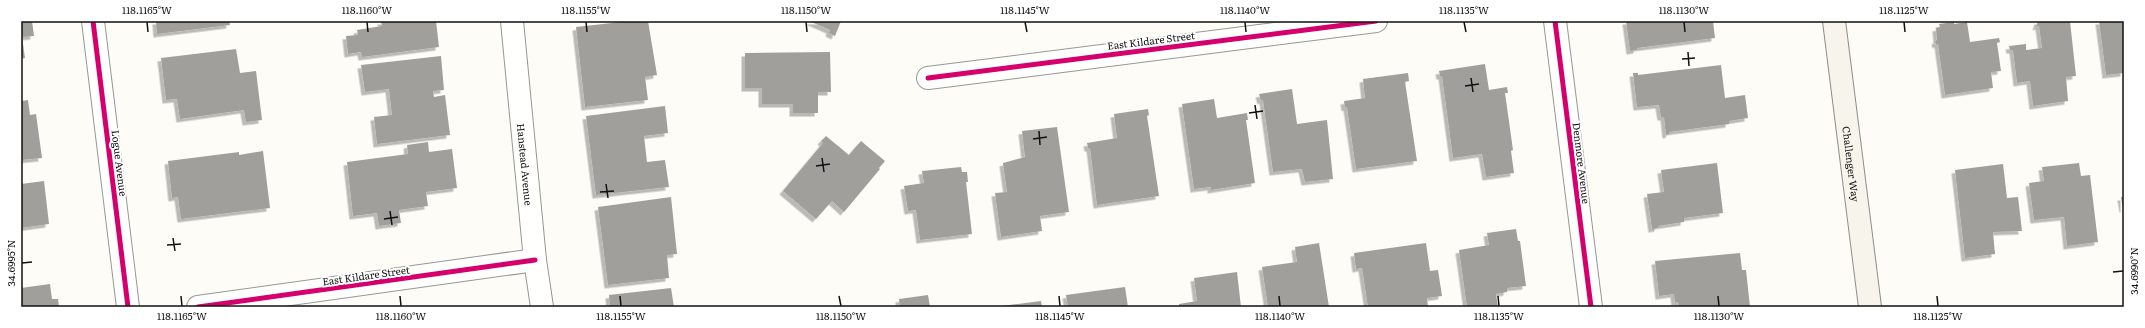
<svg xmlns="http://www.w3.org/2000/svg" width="2145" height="328" font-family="Literata,serif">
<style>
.building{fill:#a19f9c;filter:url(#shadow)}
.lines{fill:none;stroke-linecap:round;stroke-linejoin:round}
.minor-casing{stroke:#979795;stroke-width:24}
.secondary-casing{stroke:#8e8d8b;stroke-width:24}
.minor{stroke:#fffffe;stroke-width:22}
.secondary{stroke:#f6f4eb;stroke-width:22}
.cycleway-casing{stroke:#fff;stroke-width:8}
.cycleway{stroke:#d6006c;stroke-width:5}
.ticks{fill:none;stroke:#111;stroke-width:1.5}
.labels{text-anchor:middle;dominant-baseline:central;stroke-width:4;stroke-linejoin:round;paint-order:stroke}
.street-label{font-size:10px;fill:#111;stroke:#fff}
.neatline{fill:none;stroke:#111;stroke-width:1.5}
.ticks-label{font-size:10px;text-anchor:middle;fill:#111}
</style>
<defs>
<filter id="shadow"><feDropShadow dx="-3.5" dy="3.5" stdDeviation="0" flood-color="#0004"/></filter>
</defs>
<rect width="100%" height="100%" fill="#fdfcf7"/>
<!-- building -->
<g class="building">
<path d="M21,21h11l2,15 -12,1 3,21 -4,1z"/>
<path d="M156,21h73l1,4 -73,9z"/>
<path d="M381,21h55l3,26 -77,10 -1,-5 -13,2 -2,-18 12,-1 -1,-5 25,-4z"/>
<path d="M630,21h18l9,54 -12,2 3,23 -63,7 -9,-80z"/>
<path d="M809,21h32l-6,15 -6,-3 1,-3z"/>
<path d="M1626,21h87l2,17 -78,10v2l-7,1z"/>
<path d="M2038,21h32l6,55 -10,1 2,24 -35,5 -3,-25 -13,2 -4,-33h-3l-1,-4 17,-2v6l16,-2 -3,-22 -3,1z"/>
<path d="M2099,21h25v52l-18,2z"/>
<path d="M1954,22v2l13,-2 3,20 29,-4 1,4 -3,1 4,28 -10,1 2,16 -48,7 -7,-51 -2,1 -1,-4 2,-1 -1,-12 4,-1 -1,-3z"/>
<path d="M236,49l4,24 16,-2 6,49 -16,2 -2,-12 -64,9 -3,-20 -11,1 -5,-42z"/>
<path d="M830,52l1,40h-13v21h-25v-9h-31v-16h-17v-35z"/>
<path d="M441,56l3,34 -11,1 1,6 11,-2 5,40 -73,9 -3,-27 18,-2 -3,-26 -24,3 -4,-27z"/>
<path d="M1485,64l4,26 18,-3 1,6h-3l8,57 -2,1 3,22 -28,4 -4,-23 -29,4 -11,-82h-2l-1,-5z"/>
<path d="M1721,65l4,33 20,-3 3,23 -19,3v3l-60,8 1,2 -4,1 -2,-18h-3l-2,-12 -22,2 -4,-34h5v2z"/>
<path d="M1408,73l1,8 -4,1 12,79 -61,8 -9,-62 -2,1 -1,-7 21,-3 -2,-19z"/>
<path d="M1292,89l5,35 30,-4 6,59 -28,3 -3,-13 -29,3 -10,-72 -2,1 -2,-7z"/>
<path d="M1214,99l3,19 30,-5 1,7h-2l9,63 -44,7v-3l-17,2 -12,-85z"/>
<path d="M28,100l2,15 6,-1 6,44 -21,2v-59z"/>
<path d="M665,106l3,27 -24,3 3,26 18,-2 4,27 -73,8 -10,-79z"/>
<path d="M1148,109l1,6 -2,1 12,80 -62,9 -7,-57h-2l-1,-5 30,-5 -3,-24z"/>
<path d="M1057,127l12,85 -29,4 2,15 -41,6 -6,-44 12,-1 -4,-29 22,-6 -3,-26z"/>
<path d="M826,136l23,19 12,-14 24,20 -6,7 1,1 -36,43 -12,-11 -16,18 -33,-28 40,-48 -2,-2z"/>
<path d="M428,142l1,10 23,-3 5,39 -31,4 2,14 -29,4 2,13 -22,3 -2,-13 -24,3 -6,-54 61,-8 -1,-9z"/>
<path d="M263,151l7,57 -89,11 -3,-22 -6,1 -4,-37 71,-9v3z"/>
<path d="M1717,163l6,50 -39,5v4l-26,4v2l-6,1 -5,-35 17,-2 -3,-22z"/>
<path d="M2079,163l2,13 9,-1 8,67 -31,4 -3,-29 -30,3 -5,-37 15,-2 -2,-14z"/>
<path d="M2003,164l4,34 11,-1 4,34 -29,1 2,22 -30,4 -10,-88z"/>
<path d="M961,167l1,5h5l1,10h-2l6,52 -52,6 -4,-30 -8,1 -4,-25 20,-3 -2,-12z"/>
<path d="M44,181l5,43 -28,4v-44z"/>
<path d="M671,197l6,57 -10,1 2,23 -61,7 -10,-78z"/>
<path d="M2121,197h3v12h-1z"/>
<path d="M1516,229l2,12h2l6,45 -19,2v4l-11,2 2,13h-31l-8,-57 30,-5 -2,-12z"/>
<path d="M1319,243l10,64h-61l-6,-40 35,-5 -2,-15z"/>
<path d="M1426,243l4,28 8,-1 4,26 -15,2 1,9h-60l-6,-39 -6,1 -2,-16z"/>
<path d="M1740,253l2,17h4l4,37h-71l-1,-5 -3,1 -1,-9 -15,2 -4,-35z"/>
<path d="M1237,272l4,35h-62v-3l18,-3 -3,-23z"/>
<path d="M50,284l2,15h6l1,8h-38v-19z"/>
<path d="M1125,287l3,20h-60l-2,-12z"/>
<path d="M671,288l3,19h-64l-1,-12z"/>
<path d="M928,295l2,12h-30l-1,-8z"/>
<path d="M1041,301l1,6h-40l-1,-1z"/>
</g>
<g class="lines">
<!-- minor casing -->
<g class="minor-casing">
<g id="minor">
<path d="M93,21l35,286"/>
<path id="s1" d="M512,21l23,239 7,47"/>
<path d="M1555,21l36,286"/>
<path d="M928,78l448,-57"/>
<path d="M198,307l337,-47"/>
</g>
</g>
<!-- secondary casing -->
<g class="secondary-casing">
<g id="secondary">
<path id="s2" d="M1834,21l36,286"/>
</g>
</g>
<!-- minor -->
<use href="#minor" class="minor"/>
<!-- secondary -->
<use href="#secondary" class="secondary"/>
<!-- cycleway casing -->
<g class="cycleway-casing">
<g id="cycleway">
<path d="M93,21l35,286"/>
<path d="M1555,21l36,286"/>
<path d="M928,78l448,-57"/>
<path d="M198,307l337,-47"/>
</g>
</g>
<!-- cycleway -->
<use href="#cycleway" class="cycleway"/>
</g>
<!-- ticks -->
<path class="ticks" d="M147,22l1,10M367,22l1,10M586,22l1,10M806,22l1,10M1025,22l2,10M1245,22l1,10M1464,22l2,10M1684,22l1,10M1904,22l1,10M1688,52l1,14M1682,59l13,-1M1471,78l2,14M1465,86l14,-2M1255,105l2,14M1249,113l14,-2M1039,131l1,14M1033,139l14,-2M822,158l2,14M816,166l14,-2M606,184l2,14M600,192l14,-1M390,211l2,14M384,219l14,-2M173,238l2,13M167,245l14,-1M22,263l10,-1M2113,272l10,-1M181,296l1,10M400,296l1,10M620,296l1,10M839,296l2,10M1059,296l1,10M1279,296l1,10M1498,296l1,10M1718,296l1,10M1937,296l1,10"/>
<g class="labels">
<!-- street labels -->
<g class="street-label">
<text transform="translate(1151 40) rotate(-7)">East Kildare Street</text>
<text transform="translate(120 163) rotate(83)">Logue Avenue</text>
<text transform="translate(1582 163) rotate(83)">Denmore Avenue</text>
<text stroke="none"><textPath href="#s1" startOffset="144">Hanstead Avenue</textPath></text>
<text stroke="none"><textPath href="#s2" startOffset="144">Challenger Way</textPath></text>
<text transform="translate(366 275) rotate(-8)">East Kildare Street</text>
</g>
</g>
<!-- border -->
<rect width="2145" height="328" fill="none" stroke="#ffffff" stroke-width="44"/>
<rect x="22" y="22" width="2101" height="284" class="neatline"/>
<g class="ticks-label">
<text x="147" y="14">118.1165°W</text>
<text x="367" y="14">118.1160°W</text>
<text x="586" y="14">118.1155°W</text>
<text x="806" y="14">118.1150°W</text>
<text x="1025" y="14">118.1145°W</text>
<text x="1245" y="14">118.1140°W</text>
<text x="1464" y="14">118.1135°W</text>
<text x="1684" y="14">118.1130°W</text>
<text x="1904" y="14">118.1125°W</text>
<text transform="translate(11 263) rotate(-90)" y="4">34.6995°N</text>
<text transform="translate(2134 271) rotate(-90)" y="4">34.6990°N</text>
<text x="182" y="320">118.1165°W</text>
<text x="401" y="320">118.1160°W</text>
<text x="621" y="320">118.1155°W</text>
<text x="841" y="320">118.1150°W</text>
<text x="1060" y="320">118.1145°W</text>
<text x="1280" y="320">118.1140°W</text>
<text x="1499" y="320">118.1135°W</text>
<text x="1719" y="320">118.1130°W</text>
<text x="1938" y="320">118.1125°W</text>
</g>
</svg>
